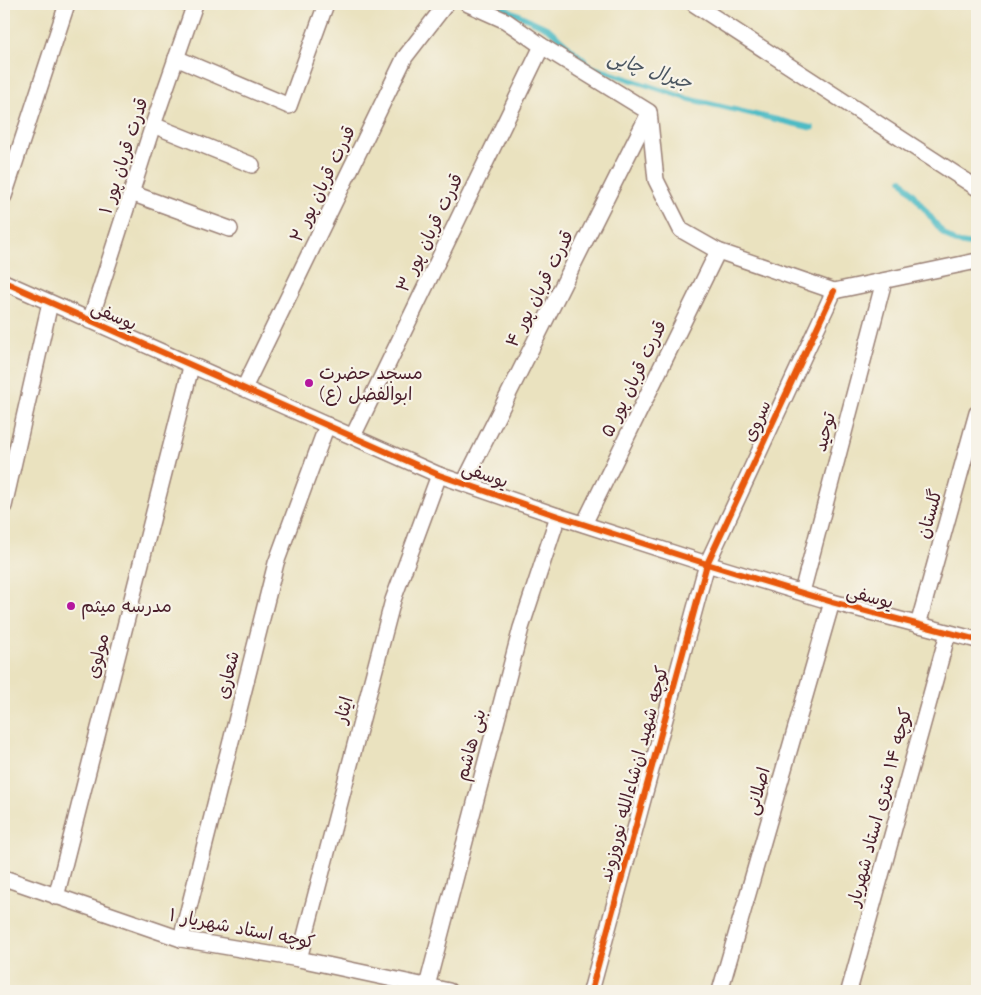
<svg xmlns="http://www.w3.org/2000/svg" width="981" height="995" font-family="'Comic Neue','Playpen Sans Arabic',sans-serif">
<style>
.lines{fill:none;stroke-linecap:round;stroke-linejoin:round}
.stream{stroke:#4dbbc5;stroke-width:5.5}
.street-casing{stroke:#9a8075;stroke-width:18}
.street{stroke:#fff;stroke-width:15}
.cycleway-casing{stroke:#f7f3e8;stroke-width:9}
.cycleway{stroke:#e8590c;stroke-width:6}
.poi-dot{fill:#b5179e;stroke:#f7f3e8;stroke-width:2}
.labels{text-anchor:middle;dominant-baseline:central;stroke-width:4.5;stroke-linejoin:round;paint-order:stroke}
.street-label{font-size:18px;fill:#4a1f2b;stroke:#f7f3e8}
.poi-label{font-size:18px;fill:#4a1f2b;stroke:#f7f3e8;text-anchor:start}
.water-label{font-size:19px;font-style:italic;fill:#4b5661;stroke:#f7f3e8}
</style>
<rect width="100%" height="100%" fill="#f7f3e8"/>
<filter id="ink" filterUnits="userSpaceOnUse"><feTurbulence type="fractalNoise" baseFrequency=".02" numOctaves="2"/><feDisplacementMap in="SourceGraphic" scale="10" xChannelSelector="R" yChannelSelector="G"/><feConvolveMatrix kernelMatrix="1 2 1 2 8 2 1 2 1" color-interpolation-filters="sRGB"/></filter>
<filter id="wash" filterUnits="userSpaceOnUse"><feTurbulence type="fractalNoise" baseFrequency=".0096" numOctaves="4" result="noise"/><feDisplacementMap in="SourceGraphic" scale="20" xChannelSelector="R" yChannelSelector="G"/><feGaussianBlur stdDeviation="1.12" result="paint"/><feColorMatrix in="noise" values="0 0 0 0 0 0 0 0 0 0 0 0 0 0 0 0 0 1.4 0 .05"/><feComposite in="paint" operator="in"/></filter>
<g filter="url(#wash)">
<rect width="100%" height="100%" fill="#eae2bf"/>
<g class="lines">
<!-- stream -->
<g class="stream">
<path d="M496,4l53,25 43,38 97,32 123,29"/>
<path d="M902,180l41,53 12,9 20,3"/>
</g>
</g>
</g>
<g filter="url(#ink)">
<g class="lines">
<!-- street casing -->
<g class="street-casing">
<g id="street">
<path d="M468,4l38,17 36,25 107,66 7,68 25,50 37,21 116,40 143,-30"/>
<path d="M694,4l283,184"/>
<path d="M176,58l113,48 37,-102"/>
<path d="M153,125l99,40"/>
<path d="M131,193l99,36"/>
<path d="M4,196l63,-192"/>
<path d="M4,282l435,193 119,41 149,48 125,38 145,38"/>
<path d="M90,321l63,-196 42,-121"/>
<path d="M244,388l161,-331 41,-53"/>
<path d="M353,436l189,-390"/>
<path d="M464,483l185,-370"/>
<path d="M4,506l46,-203"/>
<path d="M584,524l134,-273"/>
<path d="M802,592l82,-311"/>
<path d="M918,625l59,-212"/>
<path d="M4,878l177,61 118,20 150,32"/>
<path d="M56,897l135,-530"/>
<path d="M181,939l95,-376 51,-138"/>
<path d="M299,959l94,-359 46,-125"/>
<path d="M427,986l94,-358 37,-112"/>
<path d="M591,991l116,-427 127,-273"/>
<path d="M720,991l112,-389"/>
<path d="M849,991l99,-358"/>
</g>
</g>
<!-- street -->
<use href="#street" class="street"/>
<!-- cycleway casing -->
<g class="cycleway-casing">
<g id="cycleway">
<path d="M4,282l435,193 119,41 149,48 125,38 145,38"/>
<path d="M591,991l116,-427 127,-273"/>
</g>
</g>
<!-- cycleway -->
<use href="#cycleway" class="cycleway"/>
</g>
</g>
<!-- markers -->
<g class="poi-dot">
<circle cx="309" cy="383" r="5"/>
<circle cx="71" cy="606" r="5"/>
</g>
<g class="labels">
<!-- street labels -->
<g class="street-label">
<text transform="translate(124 156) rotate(-72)">قدرت قربان پور ۱</text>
<text transform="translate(323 184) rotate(-64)">قدرت قربان پور ۲</text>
<text transform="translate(430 233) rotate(-64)">قدرت قربان پور ۳</text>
<text transform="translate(540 289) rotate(-63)">قدرت قربان پور ۴</text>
<text transform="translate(114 316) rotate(24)">یوسفی</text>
<text transform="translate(634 379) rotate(-64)">قدرت قربان پور ۵</text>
<text transform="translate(757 421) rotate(-65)">سروی</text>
<text transform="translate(825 432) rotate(-75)">توحید</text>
<text transform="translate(485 475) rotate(19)">یوسفی</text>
<text transform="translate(930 514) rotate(-74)">گلستان</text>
<text transform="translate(870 597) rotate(15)">یوسفی</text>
<text transform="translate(98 656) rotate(-76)">مولوی</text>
<text transform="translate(228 675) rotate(-76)">شعاری</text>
<text transform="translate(344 710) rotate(-75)">ایثار</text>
<text transform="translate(471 745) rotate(-75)">بنی هاشم</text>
<text transform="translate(634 774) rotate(-75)">کوچه شهید ان‌شاءالله نوروزوند</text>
<text transform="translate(758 791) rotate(-74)">اصلانی</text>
<text transform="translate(880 807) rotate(-75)">کوچه ۱۴ متری استاد شهریار</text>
<text transform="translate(242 929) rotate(11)">کوچه استاد شهریار ۱</text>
</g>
<!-- poi labels -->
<g class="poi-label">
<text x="319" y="373">مسجد حضرت<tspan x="319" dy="21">ابوالفضل (ع)</tspan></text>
<text x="81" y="606">مدرسه میثم</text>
</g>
<!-- water labels -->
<g class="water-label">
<text transform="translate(650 70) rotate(18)">جیرال چایی</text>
</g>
</g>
<!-- margin -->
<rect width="981" height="995" fill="none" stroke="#f7f3e8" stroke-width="20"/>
</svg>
